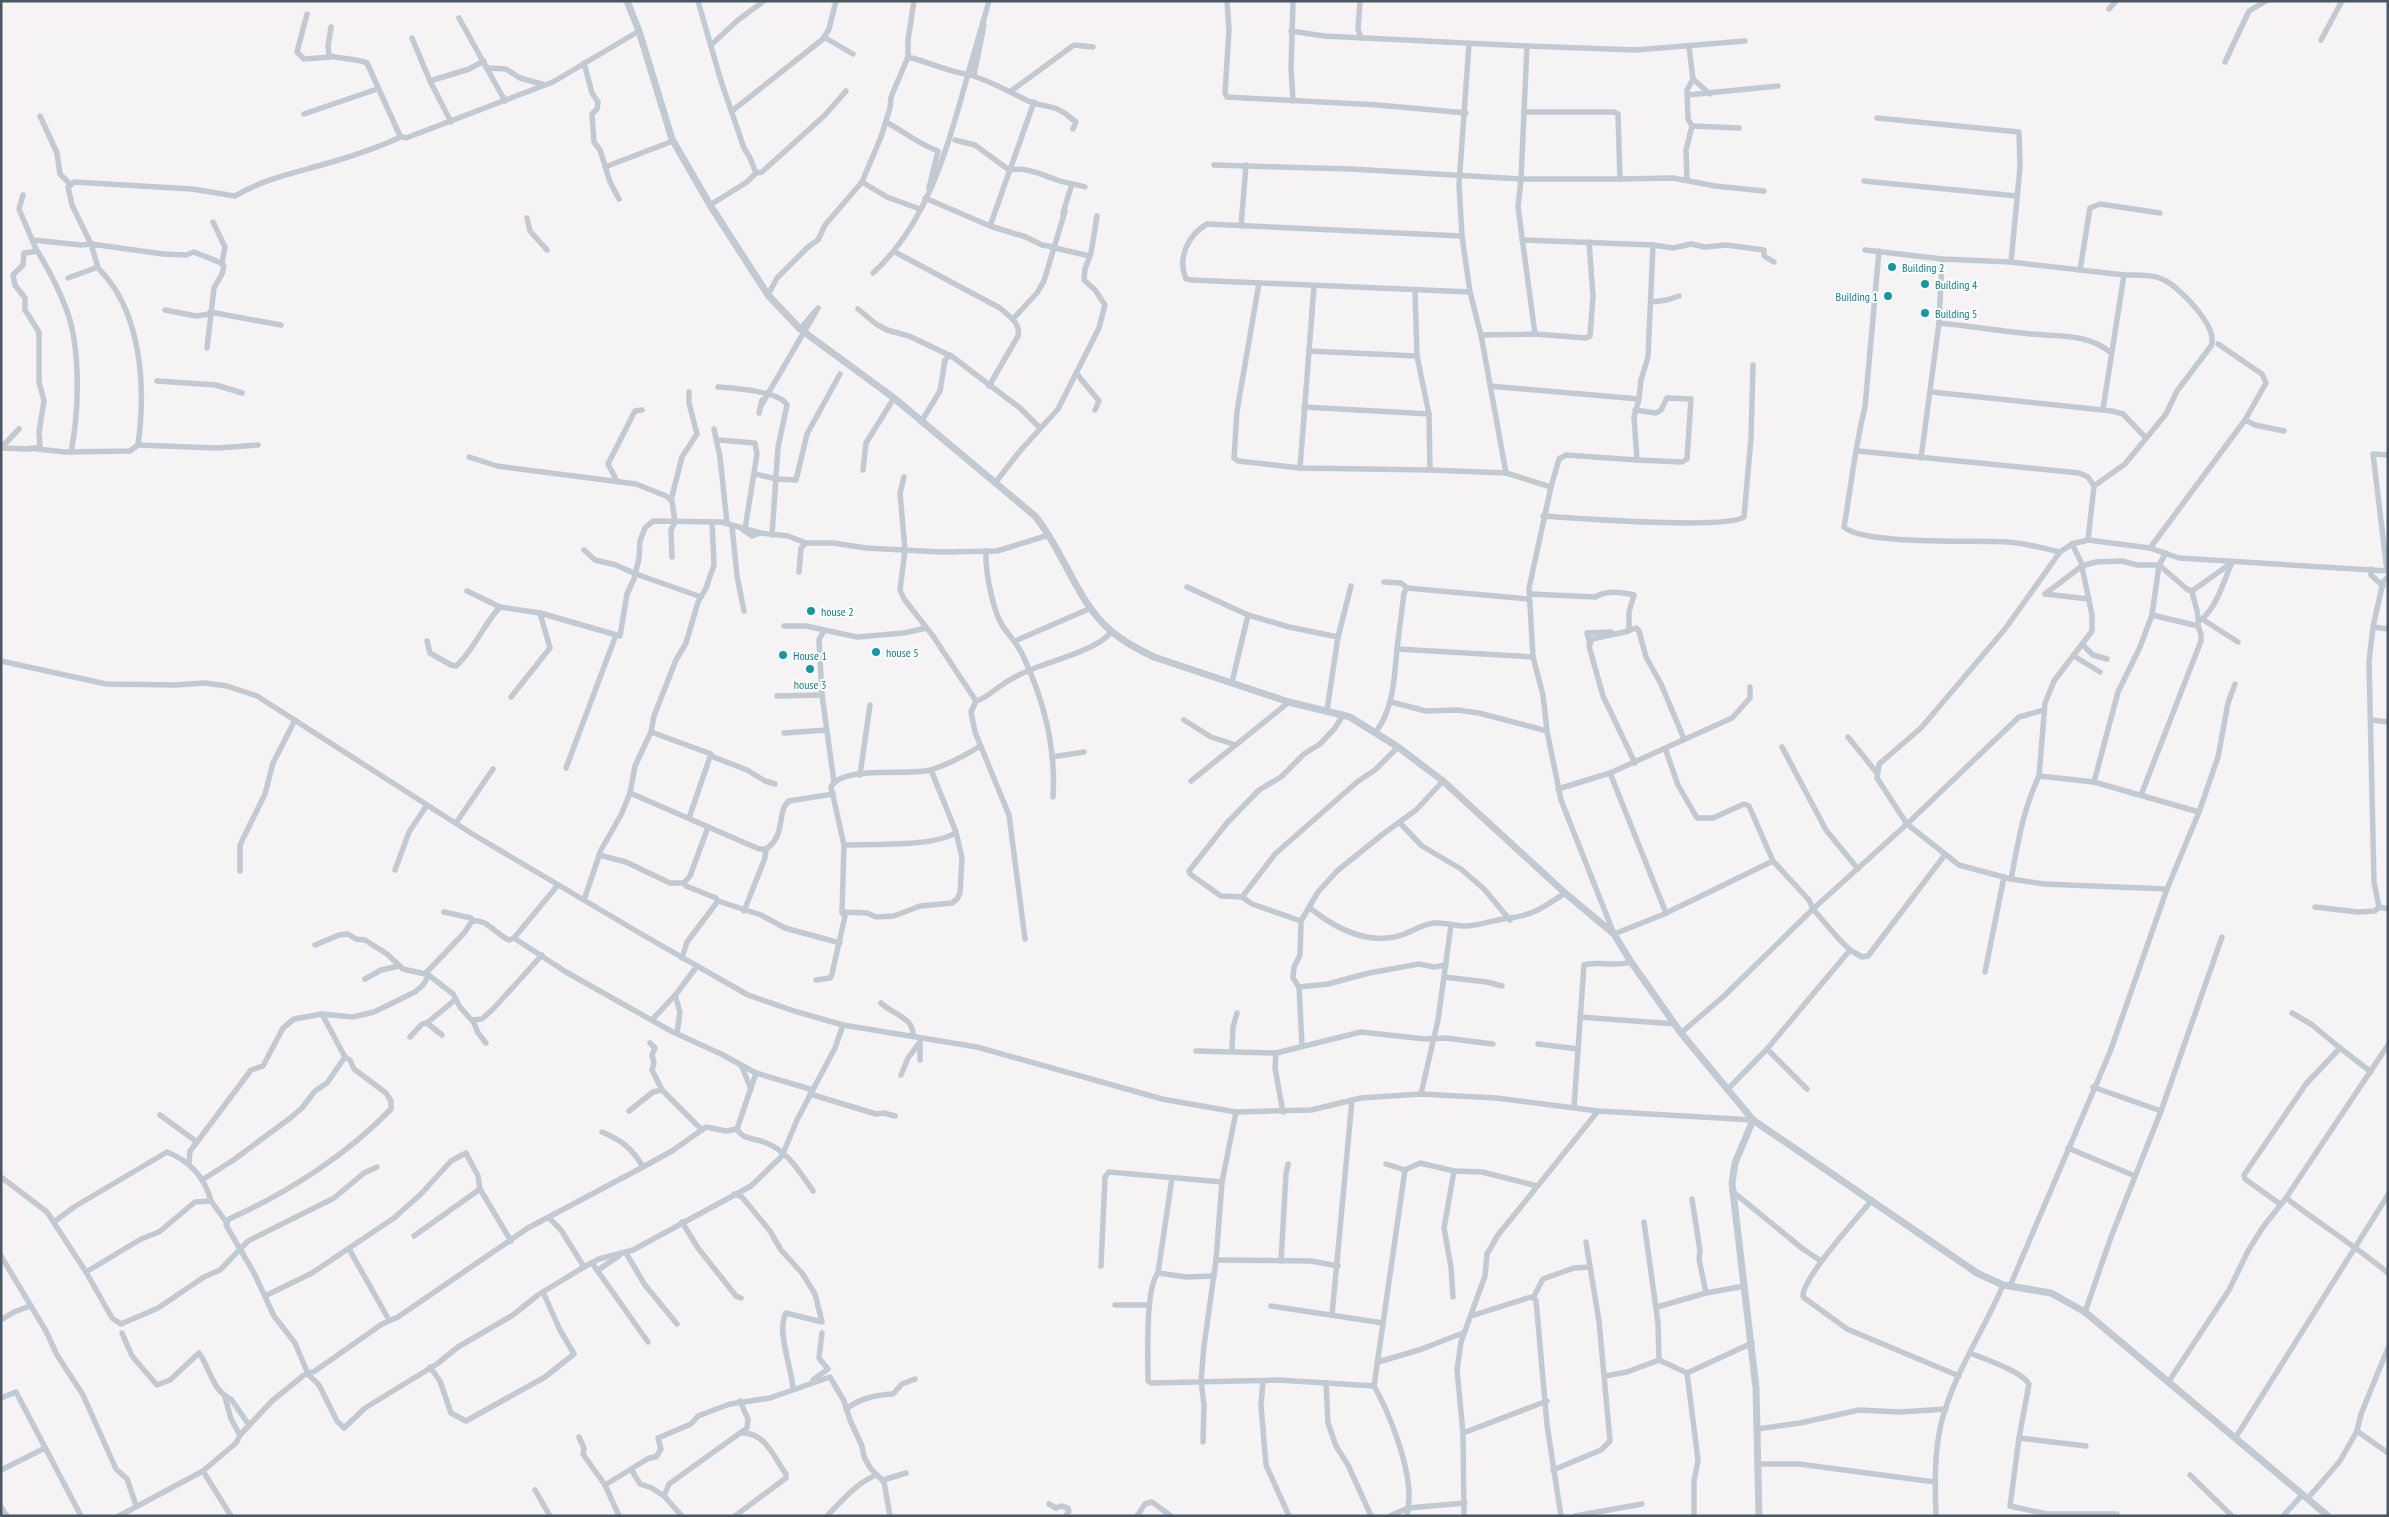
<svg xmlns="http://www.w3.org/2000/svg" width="2389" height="1517" font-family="'PT Sans Narrow',sans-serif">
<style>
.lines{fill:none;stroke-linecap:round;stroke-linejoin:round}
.minor{stroke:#c1cad2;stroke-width:5.5}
.tertiary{stroke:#c1cad2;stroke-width:7}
.culture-dot{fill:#0f9aa8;stroke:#fff;stroke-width:2}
.labels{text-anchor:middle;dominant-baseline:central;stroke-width:4;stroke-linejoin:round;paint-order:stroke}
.culture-label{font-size:12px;fill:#0d838f;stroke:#fff;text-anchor:start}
</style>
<rect width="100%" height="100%" fill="#f5f3f3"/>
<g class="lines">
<!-- minor -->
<g class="minor">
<path d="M698,1l23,80 23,67 6,10 6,15 -9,9 -37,23"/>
<path d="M1227,1l2,29 -4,63 2,4 151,8 88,8"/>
<path d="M1293,1l-2,68 2,32"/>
<path d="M1360,1l-2,28 3,9"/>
<path d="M2109,9l7,-8"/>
<path d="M307,14l-10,38 7,7 27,-2"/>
<path d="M459,18l46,83"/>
<path d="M331,27l-3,19 1,9c6,4 27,3 38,8l33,73 6,2 147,-56 86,-51"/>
<path d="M824,37l29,17"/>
<path d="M412,38l18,43 21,41"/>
<path d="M2321,40l21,-39"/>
<path d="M1469,44l-10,140 3,52 8,56 11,43 25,138 45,14 -22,101 4,69 10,38 4,36 14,69 53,134 48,-19 111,-54 36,39 4,9 25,29 12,12 -83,99 -40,41"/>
<path d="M711,45l27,-25 26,-19"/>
<path d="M1527,46l109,4 109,-9"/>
<path d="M908,57c21,5 40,15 62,18"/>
<path d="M2225,62l24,-51 17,-10"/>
<path d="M584,63l8,30 6,9 -1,7 -5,5 2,28 6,8 10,32 9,17"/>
<path d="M488,68l18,1 14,9 25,7"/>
<path d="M974,75l10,-50 -16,49 21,-73"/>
<path d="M1693,79l17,15"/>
<path d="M430,81l39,-12 15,-8"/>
<path d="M1011,91l63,-46 19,2"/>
<path d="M1687,95l91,-9"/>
<path d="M732,111l91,-72 6,-10 7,-28"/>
<path d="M304,114l73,-25"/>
<path d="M40,116l17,37 3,21 11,11"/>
<path d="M1070,117l6,5 -3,7"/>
<path d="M1877,118l142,14 1,35 -9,95"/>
<path d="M886,122c17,9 34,23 52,29l-9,37"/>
<path d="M1692,126l47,2"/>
<path d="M955,140l20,5 34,25c18,-3 31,4 48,10 8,3 19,4 28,7"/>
<path d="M1214,165l137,4 170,10 6,-133 -203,-10 -33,-5"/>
<path d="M605,167l68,-26"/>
<path d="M756,173l6,-1 63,-57 21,-24"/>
<path d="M1620,179l53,-1 42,8 49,5"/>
<path d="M1687,179l-1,-29 6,-24 -4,-7 -1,-29 6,-11 -4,-32"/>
<path d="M1864,181l153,15"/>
<path d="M862,182l25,15 33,12"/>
<path d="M925,198l65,28 36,11 16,8 12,2"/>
<path d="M1063,213l9,-29"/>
<path d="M527,218l3,13 17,19"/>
<path d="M213,222l12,25 -3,16"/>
<path d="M990,226l44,-124"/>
<path d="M1241,226l5,-61"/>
<path d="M1462,236l-255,-12c-19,11 -30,34 -21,55l6,1 278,12"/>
<path d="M33,240l48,5 10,-1 -19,-39 -4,-18 6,-5 118,7 43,7c30,-18 64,-24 97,-34 24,-7 47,-15 69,-25"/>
<path d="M1653,245l20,3 18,-4 14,3 21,-2 38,5v6l10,6"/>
<path d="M1050,247l40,9"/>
<path d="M36,249c12,19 23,40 31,62 14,39 12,101 4,141"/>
<path d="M1865,250l77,9 69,3 113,13c13,0 30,-1 42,6 16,9 53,47 45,65l-34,45 -11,23 -41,50 -31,22 -6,54"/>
<path d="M1879,251l-14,156c-10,39 -14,80 -21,120 18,18 133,13 163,15 18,1 35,6 53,10"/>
<path d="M895,252l105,56c9,8 21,15 18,28l-29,50"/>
<path d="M2080,270l10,-62 10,-4 60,9"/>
<path d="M873,273c56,-51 75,-128 95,-199 21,7 39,16 58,26 17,9 28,2 46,19"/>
<path d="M68,278l30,-11 -7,-23 72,10 23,1 8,-3c8,4 27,9 30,14l-2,8 -8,14 -7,60"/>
<path d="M1259,283l-22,128 -3,47 4,3 62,7 130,2"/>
<path d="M1415,290l2,66"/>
<path d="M768,295l9,-17 31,-31 10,-7 7,-15 37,-43 19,-45 9,-29 1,-11 17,-40v-17l6,-39"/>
<path d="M1652,302l15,-2 12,-4"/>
<path d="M858,309l18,15 11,6 22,6 42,20"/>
<path d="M165,310l31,6 14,-2"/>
<path d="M210,312l71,13"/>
<path d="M1013,319l24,-26 7,-12 21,-70"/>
<path d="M1939,323c31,3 61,8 92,11 28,3 57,-1 80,19"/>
<path d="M1535,334l51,4 4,-2 3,-40 -4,-54"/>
<path d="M1481,335l54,-1 -17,-127 3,-28h99l-2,-65 -4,-2h-90"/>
<path d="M1309,351l108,5 12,58 1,56 76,3"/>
<path d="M1076,373l23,28 -4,9"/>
<path d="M157,381l59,4 26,8"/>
<path d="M1490,386l149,13 2,-19 7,-23 5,-112 -131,-5"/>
<path d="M718,387c15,1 62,4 69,18l-9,42 -6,88"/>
<path d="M1932,392l180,19 11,3 23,24"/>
<path d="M762,404l56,-96 -18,21"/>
<path d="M1304,407l125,7"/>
<path d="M2103,409l21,-134"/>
<path d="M1635,410l21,3 5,-3 6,-12 24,1 -4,60 -5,3 -45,-2"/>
<path d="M759,413l3,-13"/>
<path d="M2245,420l10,5 29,6"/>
<path d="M921,422l19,-31 5,-31 5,-5 70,53 20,20"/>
<path d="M714,429l6,28 7,66"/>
<path d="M719,440l36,3 2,11 -12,75"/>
<path d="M138,445l78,3 42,-3"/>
<path d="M1,448l18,-19"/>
<path d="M2,448c14,0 25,3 38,-1l-1,-15 5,-31 -5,-19v-50l-14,-22v-12l-10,-13 -2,-10 10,-10 1,-12 9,-1 3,-3 -17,-40 4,-14"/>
<path d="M37,449l28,3 65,-1 8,-6c8,-58 4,-135 -41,-178"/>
<path d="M1858,451l221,22 9,4 6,9"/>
<path d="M469,457l28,9 139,18 30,12 6,5 3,21 -4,8 1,27"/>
<path d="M1921,458l18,-135 3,-64"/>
<path d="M1300,468l14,-182"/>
<path d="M863,470l3,-27 28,-45"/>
<path d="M755,474l22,5 19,1 11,-46 33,-60"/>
<path d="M904,477l-4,16 5,57 -5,40 4,9 29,37 43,65"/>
<path d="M617,481l-9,-17 27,-53 7,-1"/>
<path d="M995,483l25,-32 38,-42 41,-81 6,-23 -10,-15 -11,-10 1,-11 6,-16 6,-37"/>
<path d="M1551,487l8,-28 7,-4 71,5 -3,-43 5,-18"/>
<path d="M671,500l11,-43 15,-23 -8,-31v-11"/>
<path d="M1543,516c32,2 181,14 201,1l7,-79 2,-73"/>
<path d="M732,526l5,50 7,35"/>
<path d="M743,530l9,6 8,-3"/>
<path d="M2150,548l95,-128 21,-37 -4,-9 -44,-30"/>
<path d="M584,550l11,10 21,5 20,9 65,23"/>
<path d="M986,551c-1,20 7,62 18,77 8,11 16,19 21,32 19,42 31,90 28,137"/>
<path d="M2232,562c-8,19 -15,44 -30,57l36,23"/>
<path d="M2371,569v6l12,11"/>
<path d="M2387,571l-14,-117 15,1"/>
<path d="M799,572l2,-24 5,-5"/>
<path d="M1384,582l17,1 6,5"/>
<path d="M1187,587l61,28 41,12 49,10 -11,73"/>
<path d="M2187,589l5,2 38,-27"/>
<path d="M467,591l33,16"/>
<path d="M2192,591c2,12 8,23 6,35"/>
<path d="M1530,594l65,3c13,-7 25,-5 39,-2l-5,17v19l-37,8 -3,7 14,50 32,67"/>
<path d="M2045,594l37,-28 14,-4 26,-1 15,4h22l7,-12"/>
<path d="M2045,594l44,5"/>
<path d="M2152,615l7,-50 29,25"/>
<path d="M784,626h22l51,11 47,-4 22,-5"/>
<path d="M2373,627l10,-45 5,-5"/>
<path d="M2388,629l-15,-2 -4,34 5,221 5,25 9,2"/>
<path d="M1627,631l9,-3 3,3 7,26 15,27 23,55"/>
<path d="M823,632l-4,8 3,55 12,87"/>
<path d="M1338,637l13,-51"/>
<path d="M427,641l3,12 21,12 5,1c18,-16 27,-41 44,-59l40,6 80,23 7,-42 7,-15 5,-21 1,-17 5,-13 8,-7 68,1 39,11 28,3 18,7h27l33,5 75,4 56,-1 52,-16"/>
<path d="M1015,641l76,-33"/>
<path d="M1590,644l-3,-11 24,-1"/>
<path d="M2083,645l10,10 14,4"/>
<path d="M1397,649l7,-56 3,-5 121,11"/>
<path d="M2074,656l26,16"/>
<path d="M1,661l105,23 69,1 30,-2 22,3 30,10 217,139 169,100 105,60 46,16 49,14 134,22 185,52 74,13 75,-2 50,-12 60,-4 75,4 102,13 155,9"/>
<path d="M1232,682l16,-67"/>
<path d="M777,696l45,-1"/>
<path d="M511,697l39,-49 -10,-35"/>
<path d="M1391,702l35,9 31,-1 22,3 68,18"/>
<path d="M1184,720l27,17 25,8"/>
<path d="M2372,720l16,2"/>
<path d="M651,732l60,22 -22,64"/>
<path d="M1376,732c18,-25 18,-53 21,-83l136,8"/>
<path d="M784,733l43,-3"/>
<path d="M1848,737l29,36"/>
<path d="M1782,747l44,83 32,39"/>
<path d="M1665,748l13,37 19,33h16l31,-14 5,2 24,55"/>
<path d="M711,756l36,14 18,11 10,3"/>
<path d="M1052,757l32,-5"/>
<path d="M566,768l50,-133"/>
<path d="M1610,773l56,140"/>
<path d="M860,775l10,-70"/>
<path d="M2039,776l6,-73 9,-22 38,-50v-16l-11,-53 -9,-18"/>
<path d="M1191,781l98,-79"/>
<path d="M2094,782l24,-90 22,-45 12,-32 46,11 3,8v7l-60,154"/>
<path d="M1558,789l52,-16 122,-55 18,-20v-11"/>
<path d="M630,793l129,56h7c21,-14 10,-38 23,-48l44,-7"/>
<path d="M2199,812l19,-55 10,-54 7,-19"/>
<path d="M456,823l37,-54"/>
<path d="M1400,823l22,23 39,23 23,20 26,31"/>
<path d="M708,827l-18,49 -6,7 2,3 30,12 2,3 43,14 24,13 55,15"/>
<path d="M844,845c25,-1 94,2 112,-13"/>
<path d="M599,855l27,7 44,21h14"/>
<path d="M395,870l14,-38 18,-27"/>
<path d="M240,871v-26l25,-51 8,-31 22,-43"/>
<path d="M2011,879l33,5 123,5"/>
<path d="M1242,897l33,-43 82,-72 18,-12 23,-23"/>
<path d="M584,900l17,-50 20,-35 9,-22 5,-27 16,-34 3,-16 22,-56 10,-17 12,-41 8,-14 8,-23 -2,-42"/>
<path d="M2315,907l43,5 17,-1 4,-4"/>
<path d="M1310,908c26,21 58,38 92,27 11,-4 21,-11 32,-12 11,-1 21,3 31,3 13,0 25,-5 38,-7 29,-3 38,-10 62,-26"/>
<path d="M744,911l21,-53 1,-9"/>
<path d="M444,912l27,6 1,3"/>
<path d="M842,912l25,1 9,4 18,-1 26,-10 32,-3 5,-4 3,-6 2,-35 -6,-26 -25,-62"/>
<path d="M472,921c14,-3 25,14 37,19l5,-2 44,-53"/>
<path d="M1301,921l-49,-17 -10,-7 -21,-1 -31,-22 -1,-3 38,-48 32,-33 22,-13 23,-23 16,-10 15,-16 8,-13"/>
<path d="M514,938l52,34 105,59 50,23 35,19"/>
<path d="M1025,939l-16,-124 -34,-83 -4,-20 5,-11c11,-3 16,-10 26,-16 12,-9 27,-15 41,-20 17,-6 61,-19 68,-34"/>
<path d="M315,945l24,-10 9,-1 8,5 9,1 22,14 16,15 22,5 40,-42 7,-11"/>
<path d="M1850,950l12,7 6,-1 76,-100"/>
<path d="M682,958l5,-16 31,-41"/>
<path d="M1985,972l19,-95"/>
<path d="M426,973l27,21 7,13 14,16 4,10 8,10"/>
<path d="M1444,977l43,5 15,4"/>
<path d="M365,979l16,-9 18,-4"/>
<path d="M816,980l14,-2 2,-4 13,-58 -3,-4 2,-67 -13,-58c11,-22 77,-11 100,-17 17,-6 34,-14 49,-24"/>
<path d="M1299,987l29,-3 41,-11 50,-9 15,3 12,-2"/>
<path d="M675,995l5,17 -3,21"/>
<path d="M881,1003c11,11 33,15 32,32"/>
<path d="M2292,1013l19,11 29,24"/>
<path d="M322,1014l31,3 21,-5 41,-20 8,-7 6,-10"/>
<path d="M1580,1017l95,7"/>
<path d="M472,1020l10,-1 12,-11 48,-53"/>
<path d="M652,1020l25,-27 20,-27"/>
<path d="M427,1023l29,-24"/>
<path d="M1681,1033l43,-37 89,-87 94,-85 -30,-46 2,-14 42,-36 84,-99 55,-77 12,-8 16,-4 62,8 29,10 209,13"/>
<path d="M410,1037l12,-13 5,-1 15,12"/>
<path d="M650,1043l5,5 -3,7 2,8 -2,7 10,20"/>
<path d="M1538,1044l40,5"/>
<path d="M1302,1045l-3,-58 -6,-9 1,-11 6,-12 1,-34 17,-29 19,-21 46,-37 33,-24 27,-29"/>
<path d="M1767,1049l40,40"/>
<path d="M1232,1050l1,-23 4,-14"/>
<path d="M1196,1051l80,2 85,-21 64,7 20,-1 48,6"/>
<path d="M1276,1053l-1,15 8,44"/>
<path d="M920,1060v-16"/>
<path d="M742,1067l9,22"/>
<path d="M901,1075l7,-17 12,-16"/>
<path d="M2093,1087l68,24"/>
<path d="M810,1094l66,20 8,-1 11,3"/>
<path d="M1421,1094l17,-74 13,-95"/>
<path d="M1574,1107l10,-142c15,-4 31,2 47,-3"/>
<path d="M629,1111l24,-19 9,-2 40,40"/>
<path d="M160,1115l37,27 -7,9 -1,13"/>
<path d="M737,1129l19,-56 57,17"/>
<path d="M737,1129c6,11 17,9 27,13 23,8 36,30 49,49"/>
<path d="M602,1132c19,8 30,16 41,35l29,-16 34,-24 20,4 11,-2"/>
<path d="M197,1142l54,-72 12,-4 20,-38 11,-9 28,-5 23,43 5,3 4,9 32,24 5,8v8c-44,46 -104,84 -162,110l-3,6 28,48 20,43 21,27 13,31 11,11 18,36 7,7 21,-20 72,-44 21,-17 55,-32 25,-20 46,-28 15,-8 34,-9 118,-64 31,-30 15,-36 38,-72 8,-23"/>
<path d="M2068,1148l67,28"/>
<path d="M1386,1164l19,6 15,-7 34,8 28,1 55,14"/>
<path d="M1405,1170l-31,216c16,28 35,78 35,110 0,7 -1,13 -2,20"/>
<path d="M1,1177l46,35 39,60 26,46 9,6 37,-16 46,-31 16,-7 28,-29 86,-43 30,-25 13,-6"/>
<path d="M1172,1178l-14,95c-13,15 -10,86 -10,108l3,2 127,-3 96,6"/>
<path d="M202,1180l30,-19 57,-42 13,-11 13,-17 12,-8 18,-26"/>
<path d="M1732,1191l71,58 18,12"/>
<path d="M734,1194l8,3 28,34 11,19 21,23 13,21 7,28 -36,-9c-10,18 6,55 7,76"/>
<path d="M2286,1198c34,26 69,48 102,75"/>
<path d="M1692,1199l8,52 -1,8 7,34"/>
<path d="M1872,1200c-13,16 -71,79 -69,97l44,32 112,47"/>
<path d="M2280,1204l-35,-25 -1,-4 62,-91 34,-36 31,24"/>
<path d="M549,1218l12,12 23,37"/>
<path d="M54,1222l20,-15 93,-55c23,9 38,26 44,49"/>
<path d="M682,1222l16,26 38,48 5,2"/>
<path d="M1644,1222l14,101 1,37"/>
<path d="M414,1236l66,-47 31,52"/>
<path d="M349,1249l40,71"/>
<path d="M626,1253l19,32 32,39"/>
<path d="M1,1256l45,75 11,24 26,40 33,74 11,10 9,26"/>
<path d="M1216,1260l95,1 27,5"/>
<path d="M1281,1261l5,-87 2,-10"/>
<path d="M592,1263l56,79"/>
<path d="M1101,1266l4,-89 4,-5 113,10"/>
<path d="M598,1270l21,-14"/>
<path d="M86,1272l55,-33 18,-7 36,-30 16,-1 16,22"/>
<path d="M1158,1273l28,4 28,-1"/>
<path d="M2010,1286l100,-234 57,-163 32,-77 -105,-30 -55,-6c-16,33 -21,67 -28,103l-52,-14 -52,-41 112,-107 25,-7"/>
<path d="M265,1296l47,-23 82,-55 27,-24 30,-33 15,-8 12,23 2,13"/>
<path d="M1453,1297l-2,-30 -7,-39 10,-57"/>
<path d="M1533,1298l10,-19 31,-11 16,-1"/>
<path d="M1115,1305h34"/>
<path d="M1271,1306l112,17"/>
<path d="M1657,1307l49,-14 39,-7"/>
<path d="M2085,1312l26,-75 50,-126 61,-174"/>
<path d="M1332,1315l20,-215"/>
<path d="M1471,1316l60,-19 5,3 11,125 14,91"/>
<path d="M1,1320l13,-8 16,-6"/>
<path d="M122,1333l10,23 25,29 13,-5 29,-27c11,15 14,39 32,46l18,26"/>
<path d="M1970,1353c14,6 52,18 59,31l-10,54 -9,68 37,8h70"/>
<path d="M1378,1362l41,-12 44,-17"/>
<path d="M430,1367l10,14 11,32 15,8 79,-44 29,-23 -14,-24 -17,-38"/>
<path d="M1687,1373l11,87 -4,21v35"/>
<path d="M1605,1376l22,-4 32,-12 28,13 65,-30"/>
<path d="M813,1380l15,-11 -9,-11 3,-25"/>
<path d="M1263,1381l-2,24 5,60 23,51"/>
<path d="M2169,1381l60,-91 19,-39 15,-24 23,-29 102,-153"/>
<path d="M1326,1383l2,40 8,23 12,19 23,51"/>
<path d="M225,1397l6,22 9,16"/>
<path d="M1,1398l15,-6 65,124"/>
<path d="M846,1409c15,-11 29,-14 47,-15l9,-10 13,-5"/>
<path d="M1757,1429l43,-6 59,-13 41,2 46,-3"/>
<path d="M2357,1431l31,22"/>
<path d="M1463,1433l84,-32"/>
<path d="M579,1437l5,11 -1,6 22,31 14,31"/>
<path d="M2236,1437l152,-242"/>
<path d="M2019,1438l67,8"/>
<path d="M1203,1442l1,-37 -3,-24 3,-35 12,-86 6,-78 14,-70"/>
<path d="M1759,1464h40l136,18"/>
<path d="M631,1469l9,15 12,4 12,8 18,20"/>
<path d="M1,1470l44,-22"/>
<path d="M1553,1470l48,-20 9,-9 -11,-120 -13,-79"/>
<path d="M203,1471l28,45"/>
<path d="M2190,1475l42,41"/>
<path d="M883,1480l23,-7"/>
<path d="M605,1485l44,-27 7,-1 5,-8 -3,-11 33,-14 7,-8 32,-12 40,-6 60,-21 14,24 6,19 12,26 2,11 7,12 13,13 6,34"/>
<path d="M535,1490l15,26"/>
<path d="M664,1496l5,-12 78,-56 1,-9 -8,-18"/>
<path d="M2308,1498l32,-37 17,-30 4,-17 27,-66"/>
<path d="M1049,1504l7,4 5,-2 7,2 1,3 -3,5"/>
<path d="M1,1507l6,9"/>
<path d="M119,1516l84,-45 33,-28 4,-8 32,-34 32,-26 11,-4 67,-47 16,-7 130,-89 115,-61"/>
<path d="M735,1516l51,-38v-4c-12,-16 -21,-43 -45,-41"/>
<path d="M827,1516c14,-14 31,-35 50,-41"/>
<path d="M1137,1516l8,-12 7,-2 19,14"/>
<path d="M1390,1516l18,-8 57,-5"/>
<path d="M1464,1516l-1,-83 -6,-63 4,-28 24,-66 2,-22 11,-19 100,-124"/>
<path d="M1575,1516l67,-12"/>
<path d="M1936,1516c-1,-31 -2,-62 5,-92 12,-50 43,-93 62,-139"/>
<path d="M2283,1516l20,-22"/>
</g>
<!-- tertiary -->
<g class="tertiary">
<path d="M627,1l12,30 33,108 38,66 58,90 32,34 94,69 141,118c29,35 41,85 76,115 13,11 28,19 43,26l135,45 61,15 48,30 45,34 122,112 49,41 17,28 50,71 72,87 224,153 26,12 48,8 34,19 243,204"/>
<path d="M1753,1120l-18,43 -3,20 24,205 3,128"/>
</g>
</g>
<!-- markers -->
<g class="culture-dot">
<circle cx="1892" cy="267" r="5"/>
<circle cx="1925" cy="284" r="5"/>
<circle cx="1888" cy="296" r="5"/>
<circle cx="1925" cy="313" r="5"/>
<circle cx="811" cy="611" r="5"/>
<circle cx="876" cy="652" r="5"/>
<circle cx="783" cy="655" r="5"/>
<circle cx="810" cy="669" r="5"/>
</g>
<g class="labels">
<!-- culture labels -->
<g class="culture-label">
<text x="1902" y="267">Building 2</text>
<text x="1935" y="284">Building 4</text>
<text x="1878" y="296" text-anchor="end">Building 1</text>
<text x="1935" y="313">Building 5</text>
<text x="821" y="611">house 2</text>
<text x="886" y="652">house 5</text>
<text x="793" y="655">House 1</text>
<text x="810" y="684" text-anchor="middle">house 3</text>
</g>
</g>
<!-- border -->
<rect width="2389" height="1517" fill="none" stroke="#4a5661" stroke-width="5"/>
</svg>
